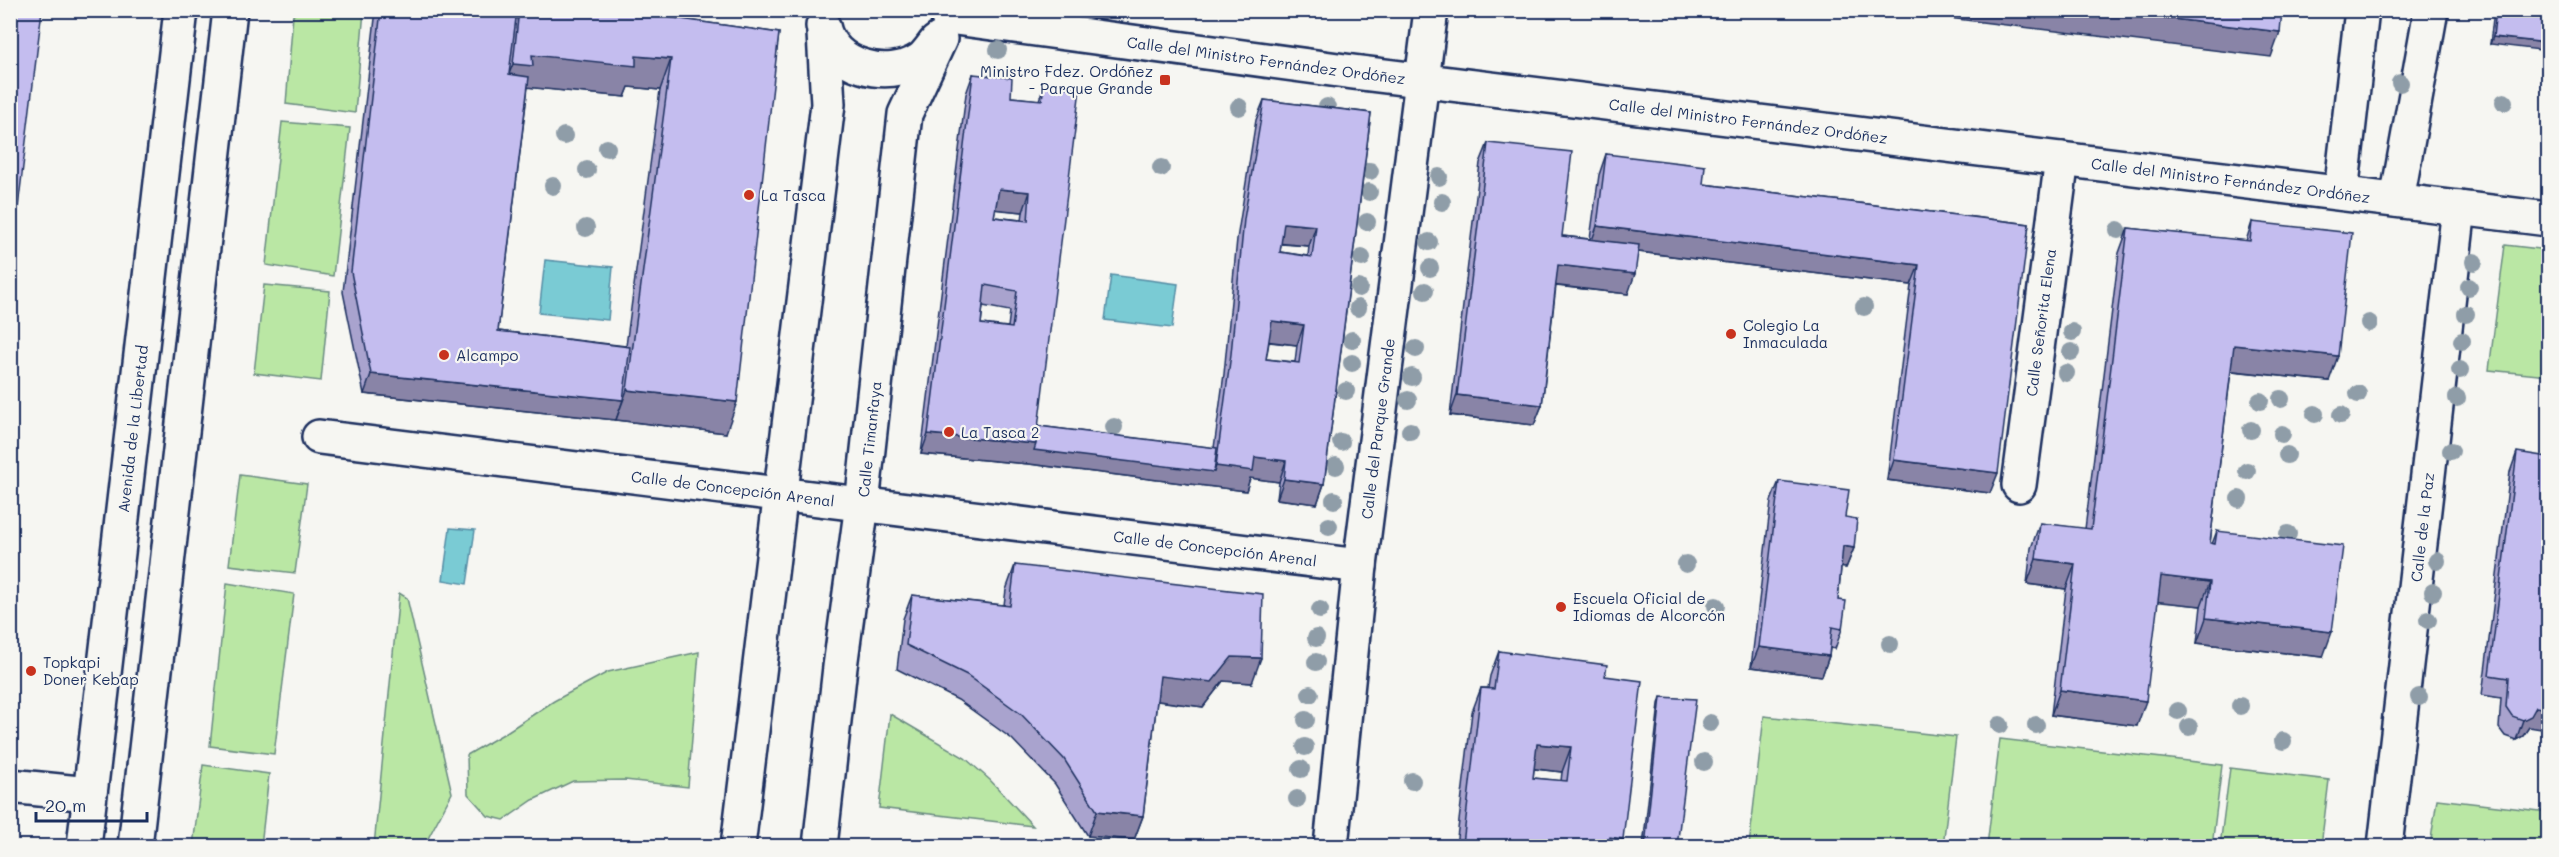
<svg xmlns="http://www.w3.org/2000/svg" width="2559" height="857" font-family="Mali,sans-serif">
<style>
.green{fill:#bae7a4;stroke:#6a8b81;stroke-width:1.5}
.water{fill:#7acbd4;stroke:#548da5;stroke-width:1.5}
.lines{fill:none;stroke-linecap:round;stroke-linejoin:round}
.minor-casing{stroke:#1b2f5e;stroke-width:38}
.minor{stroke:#f6f6f2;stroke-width:33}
.tree{fill:#8f9da8}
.wall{fill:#a9a3ce;stroke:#1b2f5e;stroke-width:1.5;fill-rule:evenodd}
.shaded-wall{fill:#8984a7;stroke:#1b2f5e;stroke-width:1.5}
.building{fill:#c4bdef;stroke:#1b2f5e;stroke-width:1.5;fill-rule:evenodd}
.poi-dot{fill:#c8321e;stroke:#f6f6f2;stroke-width:2}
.labels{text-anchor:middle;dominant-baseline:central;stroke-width:4.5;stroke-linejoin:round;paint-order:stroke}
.street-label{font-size:15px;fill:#1b2f5e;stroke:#f6f6f2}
.poi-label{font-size:15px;fill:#1b2f5e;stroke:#f6f6f2;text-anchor:start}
</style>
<rect width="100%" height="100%" fill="#f6f6f2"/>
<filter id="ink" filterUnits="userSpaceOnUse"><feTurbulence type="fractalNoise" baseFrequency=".0167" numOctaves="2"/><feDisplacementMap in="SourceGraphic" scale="12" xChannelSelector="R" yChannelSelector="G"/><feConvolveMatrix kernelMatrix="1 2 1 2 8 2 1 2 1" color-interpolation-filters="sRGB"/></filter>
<g filter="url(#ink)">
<!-- green -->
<g class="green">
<path d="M302,10l62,1 -9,102 -69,-9 7,-89z"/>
<path d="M282,122l68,6 -17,148 -67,-11z"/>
<path d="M2505,245l43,5v126l-59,-6z"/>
<path d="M264,285l66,6 -9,90 -67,-8z"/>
<path d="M240,475l67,9 -12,89 -66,-8z"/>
<path d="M227,583l67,11 -20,160 -64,-8z"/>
<path d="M399,593l8,5 45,195 -28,53h-50z"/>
<path d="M699,652l-11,135 -63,-7 -52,1 -40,19 -29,20 -16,-4 -20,-22 -1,-39 38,-22 49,-32 54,-29z"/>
<path d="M890,714l75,44 25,22 43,46 -154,-18z"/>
<path d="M1764,716l192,21 -13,109h-194z"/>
<path d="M2000,739l222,26 -10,81h-225z"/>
<path d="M203,765l66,9 -8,72h-68z"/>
<path d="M2230,768l99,12 -8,66h-101z"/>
<path d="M2437,799l111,13v34h-118z"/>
</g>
<!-- water -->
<g class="water">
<path d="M545,260l68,7 -5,53 -69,-7z"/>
<path d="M1111,275l67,9 -6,44 -67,-8z"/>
<path d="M450,528l25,2 -8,54 -24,-4z"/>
</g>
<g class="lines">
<!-- minor casing -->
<g class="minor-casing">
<g id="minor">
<path id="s1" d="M948,17l405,55 1195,147"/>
<path d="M823,26c8,41 65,55 97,34 6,-4 11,-12 16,-18"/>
<path d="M2341,193l21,-183"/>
<path d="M2397,200l34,-190"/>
<path id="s2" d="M319,437l1041,129"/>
<path id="s3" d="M2019,485l43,-326"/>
<path d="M10,786l79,8"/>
<path id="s4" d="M84,846l97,-836"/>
<path d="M135,846l95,-836"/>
<path d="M738,846l90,-742 -4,-71"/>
<path id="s5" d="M820,846l20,-179 22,-163 43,-390 35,-75"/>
<path id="s6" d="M1331,846l29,-280 71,-556"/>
<path id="s7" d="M2385,846l74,-638"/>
</g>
</g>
<!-- minor -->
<use href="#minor" class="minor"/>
</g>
<!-- trees -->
<g class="tree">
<circle cx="998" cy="50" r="9"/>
<circle cx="2400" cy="83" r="9"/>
<circle cx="2504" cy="102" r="9"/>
<circle cx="1239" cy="107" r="9"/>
<circle cx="1327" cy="107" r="9"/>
<circle cx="564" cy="136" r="9"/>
<circle cx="607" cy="148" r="9"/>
<circle cx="1161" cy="168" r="9"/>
<circle cx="587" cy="170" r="9"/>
<circle cx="1370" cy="171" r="9"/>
<circle cx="1439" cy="177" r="9"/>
<circle cx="553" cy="186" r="9"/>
<circle cx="1369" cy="192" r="9"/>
<circle cx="1442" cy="202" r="9"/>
<circle cx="1367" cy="222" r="9"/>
<circle cx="586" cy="228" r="9"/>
<circle cx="2118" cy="230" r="9"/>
<circle cx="1429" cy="242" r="9"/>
<circle cx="1362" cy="258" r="9"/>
<circle cx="2474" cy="262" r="9"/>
<circle cx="1430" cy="268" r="9"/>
<circle cx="2469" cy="287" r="9"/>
<circle cx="1359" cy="288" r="9"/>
<circle cx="1425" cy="291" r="9"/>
<circle cx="1864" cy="307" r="9"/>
<circle cx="1358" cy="308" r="9"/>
<circle cx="2466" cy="314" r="9"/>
<circle cx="2369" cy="323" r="9"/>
<circle cx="2072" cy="332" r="9"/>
<circle cx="1352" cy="340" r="9"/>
<circle cx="2462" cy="341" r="9"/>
<circle cx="1416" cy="349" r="9"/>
<circle cx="2071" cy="352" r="9"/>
<circle cx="1352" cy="363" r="9"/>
<circle cx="2460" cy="370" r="9"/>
<circle cx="2066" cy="373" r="9"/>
<circle cx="1412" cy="377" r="9"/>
<circle cx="1346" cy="391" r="9"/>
<circle cx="2358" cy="394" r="9"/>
<circle cx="2457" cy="398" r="9"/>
<circle cx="2281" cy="399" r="9"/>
<circle cx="1408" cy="400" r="9"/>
<circle cx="2260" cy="401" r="9"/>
<circle cx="2315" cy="414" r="9"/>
<circle cx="2341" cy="415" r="9"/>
<circle cx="1114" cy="427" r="9"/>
<circle cx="2251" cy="430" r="9"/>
<circle cx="1410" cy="431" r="9"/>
<circle cx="2282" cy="434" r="9"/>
<circle cx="1341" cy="442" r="9"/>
<circle cx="2451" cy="451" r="9"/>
<circle cx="2287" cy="455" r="9"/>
<circle cx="1336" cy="466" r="9"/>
<circle cx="2247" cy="471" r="9"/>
<circle cx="2239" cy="499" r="9"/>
<circle cx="1334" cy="500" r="9"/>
<circle cx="1329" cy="526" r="9"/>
<circle cx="2288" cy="534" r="9"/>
<circle cx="2437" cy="561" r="9"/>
<circle cx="1686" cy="564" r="9"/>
<circle cx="2433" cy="592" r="9"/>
<circle cx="1716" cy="606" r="9"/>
<circle cx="1320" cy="610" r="9"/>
<circle cx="2428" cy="620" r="9"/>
<circle cx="1316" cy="638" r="9"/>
<circle cx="1890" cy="644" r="9"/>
<circle cx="1316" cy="662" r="9"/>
<circle cx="1310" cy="694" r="9"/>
<circle cx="2419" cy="697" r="9"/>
<circle cx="2240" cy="706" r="9"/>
<circle cx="2178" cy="711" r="9"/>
<circle cx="1306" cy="720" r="9"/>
<circle cx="1710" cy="723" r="9"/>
<circle cx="2000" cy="725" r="9"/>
<circle cx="2036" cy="725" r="9"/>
<circle cx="2189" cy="727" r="9"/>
<circle cx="2283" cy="741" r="9"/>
<circle cx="1305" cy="747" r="9"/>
<circle cx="1704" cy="762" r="9"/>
<circle cx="1301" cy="769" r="9"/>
<circle cx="1412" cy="781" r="9"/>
<circle cx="1297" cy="799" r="9"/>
</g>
<!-- wall -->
<g class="wall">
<path d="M376,10h241l162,23 -53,400 -110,-13 -252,-26 -21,-102zM528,87l97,10 4,-10 31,3 -34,256 -128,-15z"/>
<path d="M2494,10h54l-58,34z"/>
<path d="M973,74l38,23 28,3 5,-15 -6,341 176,22 10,-74 13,-135 19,-119 8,-20 107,13 -47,371 -7,20 -40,-5 2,-17 -29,-4 -4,13 -217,-27 -108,-10 45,-360zM995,209l28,3 -1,8 -28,-3zM1281,244l28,2 -1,10 -28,-4zM983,306l27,5 -2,16 -27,-3zM1269,342l28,3 -2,17 -29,-3z"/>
<path d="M1488,143l74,93 28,3 9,-64 7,-21 97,30 326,40 -39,269 -103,-13 24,-195 -273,-33 -10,42 -72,-8 -14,119 -8,20 -84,-10 30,-252z"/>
<path d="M2252,222l77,159 -98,-10 -21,172 2,1 5,-13 106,126 -126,-14 4,-37 -43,-5 -21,125 -86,-11 15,-126 -39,-5 4,-36 9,-25 45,6 34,-276 9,-25 118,13z"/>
<path d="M2517,452l12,275 -6,9 -7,4 -11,-4 -6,-8 2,-30 -19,-3 28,-223z"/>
<path d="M1779,481l66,36 9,31 -8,20 -5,-1 -3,33 4,29 -7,20 -5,-1 -1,8 -7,20 -71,-9 20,-166z"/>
<path d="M1015,565l237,118 -29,-2 -20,26 -46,-6 -14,115 -9,24 -46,-4 -33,-52 -43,-45 -54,-39 -61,-31 6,-50 9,-24 92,10 2,-15z"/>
<path d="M1499,651l106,25 16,170h-165l16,-134 9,-24h7l2,-12zM1534,769l28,3 -1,9 -28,-3z"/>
<path d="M1661,697l16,149h-34l16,-142z"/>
</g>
<!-- shaded-wall -->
<g class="shaded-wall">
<path d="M1330,10h48l-2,6z"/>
<path d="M1883,10h216l181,22 -9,25z"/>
<path d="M2493,37l55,6v8l-58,-7z"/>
<path d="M532,55l104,1 35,3 -11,31 -31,-3 -4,10 -100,-10 -24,7 12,-30z"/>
<path d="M999,189l31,3 -7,20 -32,-3z"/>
<path d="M1284,223l32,3 -7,20 -33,-3z"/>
<path d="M1597,226l322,39 -8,20 -321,-39z"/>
<path d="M1558,265l77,9 -7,20 -77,-9z"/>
<path d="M1272,321l32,4 -7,20 -32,-4z"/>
<path d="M2234,345l104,11 -9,25 -104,-11z"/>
<path d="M371,374l252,26 -7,20 -252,-26z"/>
<path d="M627,390l110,12 -11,31 -110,-13z"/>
<path d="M1457,395l85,10 -8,20 -84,-10z"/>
<path d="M928,434l108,10 178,28 2,-6 39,-9 31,4 -7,21 -29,-4 -4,13 -217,-27 -108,-10z"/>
<path d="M1894,460l104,13 -8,20 -103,-13z"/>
<path d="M1284,479l40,5 -7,20 -40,-5z"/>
<path d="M1843,546l11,2 -8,20 -11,-1z"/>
<path d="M2036,559l39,5 -9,25 -39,-5z"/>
<path d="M2161,576l49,6 -9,24 -49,-5z"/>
<path d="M2206,618l126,14 -9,25 -126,-14z"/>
<path d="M1759,647l70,9 -7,20 -71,-9z"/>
<path d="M1232,657l29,1 -9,25 -29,-2 -20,26 -52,-7 9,-24z"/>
<path d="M2060,690l86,11 -9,25 -86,-11z"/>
<path d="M2536,707l12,2v21l-19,-3 -6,9 -7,4 7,-20z"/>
<path d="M1537,744l34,3 -9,25 -34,-4z"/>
<path d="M1097,811l46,5 -9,24 -46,-4z"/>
<path d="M1610,837l13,2 -2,7h-14z"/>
<path d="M1463,844l17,2h-18z"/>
</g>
<!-- building -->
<g class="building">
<path d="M10,10h32l-32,263z"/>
<path d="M381,10h136l-8,64 20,3 -31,254 132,16 -7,53 -252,-26 -20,-102z"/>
<path d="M519,10h98l162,23 -42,369 -110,-12 44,-331 -35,-3v10l-104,-11 1,11 -20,-2z"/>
<path d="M2099,10h183l-2,22z"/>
<path d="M2496,10h52v33l-55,-6z"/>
<path d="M973,74l39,4 -1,19 31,3 2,-15 36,4 -44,355 -108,-10zM999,189l31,3 -2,29 -34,-4zM985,285l32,6 -5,37 -31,-4z"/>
<path d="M1264,100l107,13 -47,371 -40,-5 2,-18 -31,-4 -2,14 -37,-5 15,-112 13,-135zM1284,223l32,3 -4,31 -32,-5zM1272,321l32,4 -5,38 -33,-4z"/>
<path d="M1488,143l84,9 -10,84 77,9 -4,29 -77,-9 -16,140 -85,-10z"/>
<path d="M1606,154l99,12 -2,18 326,40 -31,249 -104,-13 25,-195 -322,-39z"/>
<path d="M2252,222l100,11 -14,123 -104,-11 -24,198 5,1 2,-13 126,15 -11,86 -126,-14 4,-36 -49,-6 -15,125 -86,-11 15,-126 -39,-5 4,-36 51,6 37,-301 122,13z"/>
<path d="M1038,426l179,22 -3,24 -180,-22 2,-6z"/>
<path d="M2517,452l31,5v252l-12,-2 -5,9 -8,4 -11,-4 -6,-9 2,-29 -19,-3z"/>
<path d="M1779,481l70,9 -4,27 12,2 -3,29 -11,-2 -5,54 8,1 -4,28 -10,-2 -3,29 -70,-9z"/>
<path d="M1015,565l248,29 -2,64 -29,-1 -20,25 -52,-6 -17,140 -46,-5 -33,-52 -43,-45 -54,-39 -61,-30 6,-50 98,11z"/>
<path d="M1499,651l108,14 -2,11 37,5 -19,158 -13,-2 -1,9h-129l-17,-2 18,-156 13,1zM1537,744l34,3 -4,34 -34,-3z"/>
<path d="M1661,697l35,2 -19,147h-32z"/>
</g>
</g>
<!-- markers -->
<g class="poi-dot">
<rect x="1159" y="74" width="12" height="12" rx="3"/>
<circle cx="749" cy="195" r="6"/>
<circle cx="1731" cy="334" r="6"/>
<circle cx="444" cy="355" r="6"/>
<circle cx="949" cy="432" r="6"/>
<circle cx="1561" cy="607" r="6"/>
<circle cx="31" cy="671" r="6"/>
</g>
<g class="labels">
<!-- street labels -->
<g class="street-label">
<text stroke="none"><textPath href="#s1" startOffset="321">Calle del Ministro Fernández Ordóñez</textPath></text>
<text stroke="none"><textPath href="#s1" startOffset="807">Calle del Ministro Fernández Ordóñez</textPath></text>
<text stroke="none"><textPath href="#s1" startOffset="1293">Calle del Ministro Fernández Ordóñez</textPath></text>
<text stroke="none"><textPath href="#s3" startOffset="164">Calle Señorita Elena</textPath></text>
<text stroke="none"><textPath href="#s4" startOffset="420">Avenida de la Libertad</textPath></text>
<text stroke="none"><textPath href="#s6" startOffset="420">Calle del Parque Grande</textPath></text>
<text stroke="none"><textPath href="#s5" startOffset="410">Calle Timanfaya</textPath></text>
<text stroke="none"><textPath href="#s2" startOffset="417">Calle de Concepción Arenal</textPath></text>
<text stroke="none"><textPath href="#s7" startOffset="321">Calle de la Paz</textPath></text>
<text stroke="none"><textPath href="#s2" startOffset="903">Calle de Concepción Arenal</textPath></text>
</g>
<!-- poi labels -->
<g class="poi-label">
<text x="1153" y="71" text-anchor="end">Ministro Fdez. Ordóñez<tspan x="1153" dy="17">- Parque Grande</tspan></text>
<text x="761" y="195">La Tasca</text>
<text x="1743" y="325">Colegio La<tspan x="1743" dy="17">Inmaculada</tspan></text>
<text x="456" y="355">Alcampo</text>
<text x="961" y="432">La Tasca 2</text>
<text x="1573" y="598">Escuela Oficial de<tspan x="1573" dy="17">Idiomas de Alcorcón</tspan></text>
<text x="43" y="662">Topkapi<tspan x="43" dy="17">Doner Kebap</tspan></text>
</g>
</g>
<!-- margin -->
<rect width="2559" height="857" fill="none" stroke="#f6f6f2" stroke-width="36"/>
<rect x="18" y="18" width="2523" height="821" fill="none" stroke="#1b2f5e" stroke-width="2" filter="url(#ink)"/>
<!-- scale -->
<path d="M36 812v9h111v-9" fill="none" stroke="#1b2f5e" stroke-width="3"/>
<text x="45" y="812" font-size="18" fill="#1b2f5e" stroke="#f6f6f2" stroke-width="4.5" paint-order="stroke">20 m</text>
</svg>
